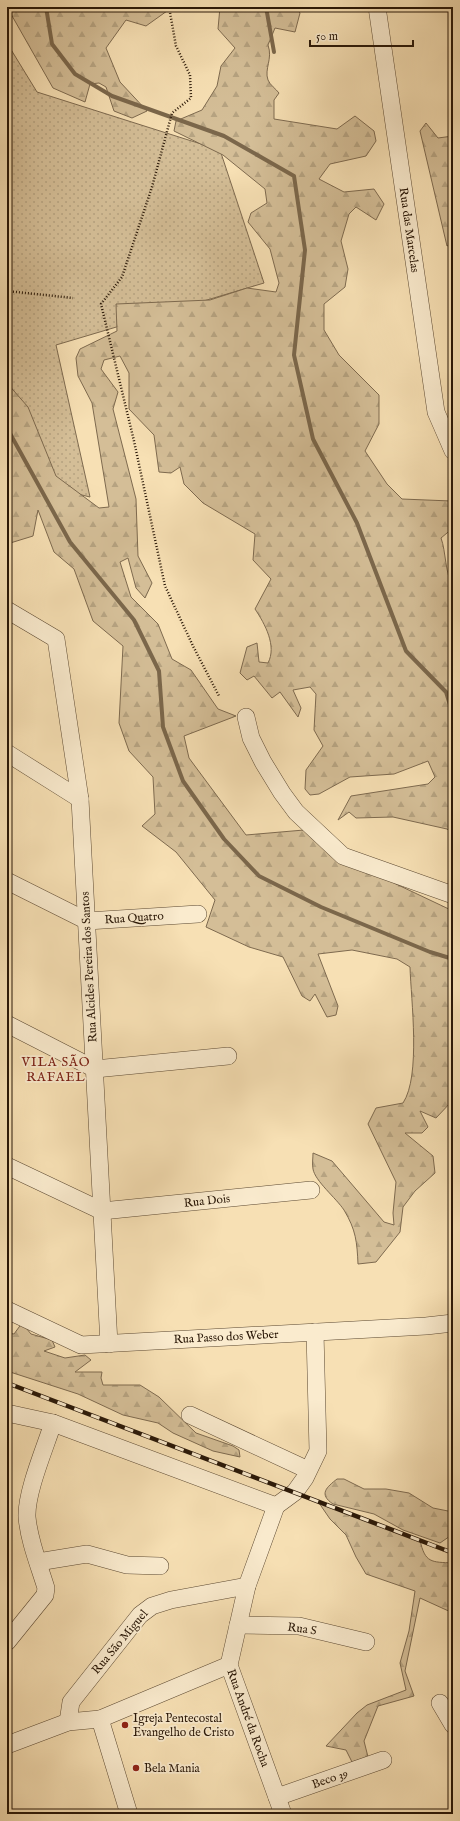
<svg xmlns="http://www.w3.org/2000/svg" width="460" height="1821" font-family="'IM FELL English',serif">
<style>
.grass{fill:url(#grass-dots);stroke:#7e6a4f}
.forest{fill:url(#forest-firs);stroke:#7e6a4f}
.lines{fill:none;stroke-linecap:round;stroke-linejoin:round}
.stream{stroke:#7b674b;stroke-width:4}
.minor-casing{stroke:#5c4932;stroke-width:18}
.path{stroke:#291707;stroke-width:2.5;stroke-dasharray:1 2;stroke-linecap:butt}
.minor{stroke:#faebce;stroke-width:17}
.rail-casing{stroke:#291707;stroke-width:4.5}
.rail{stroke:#faebce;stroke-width:3;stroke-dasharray:9;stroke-linecap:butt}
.poi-dot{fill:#8f2418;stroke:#faebce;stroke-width:1.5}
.labels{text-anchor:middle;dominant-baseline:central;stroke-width:3.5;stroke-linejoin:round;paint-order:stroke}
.street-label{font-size:12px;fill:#291707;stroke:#faebce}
.poi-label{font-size:12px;fill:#291707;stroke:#faebce;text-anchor:start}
.neighbourhood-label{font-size:13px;letter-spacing:1px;fill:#7a1f14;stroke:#faebce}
</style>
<defs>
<pattern id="grass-dots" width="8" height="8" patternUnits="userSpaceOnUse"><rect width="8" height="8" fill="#d4be97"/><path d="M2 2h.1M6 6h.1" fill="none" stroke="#b6a381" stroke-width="1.8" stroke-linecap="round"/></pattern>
<pattern id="forest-firs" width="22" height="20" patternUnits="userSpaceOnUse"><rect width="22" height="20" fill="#d4be97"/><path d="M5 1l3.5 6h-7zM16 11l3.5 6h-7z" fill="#b6a381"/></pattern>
</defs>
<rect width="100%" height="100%" fill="#f7e0b4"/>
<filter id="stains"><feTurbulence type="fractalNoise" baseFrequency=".005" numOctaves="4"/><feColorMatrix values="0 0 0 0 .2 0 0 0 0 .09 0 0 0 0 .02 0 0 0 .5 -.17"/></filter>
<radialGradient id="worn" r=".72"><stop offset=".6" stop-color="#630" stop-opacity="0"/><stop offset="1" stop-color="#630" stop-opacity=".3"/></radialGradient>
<!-- grass -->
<path class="grass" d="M7,43l30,49 183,58 44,133 -208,62 34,152 -44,-11 -39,-88z"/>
<!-- forest -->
<g class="forest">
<path d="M7,7h154l6,4 -21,15 -20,-6 -20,28 14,34 27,29 -15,7 -18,-7 -8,-24 -7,-4 -9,1 -5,18 -32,-14z"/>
<path d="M220,7h76l4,6 -5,19 -20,-4 -7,17c5,14 -4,24 0,35 2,5 8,9 11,13l-5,7v19l63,10 18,-13 19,15 2,10 -10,15 -36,8 -11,15 25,13 30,-3 10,15 -8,16 -20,-13 -7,7 -8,27 7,28 -3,18 -21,17v26l15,25 40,40v29l-14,27 22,33 15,15 49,2 2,3v24l-12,10c5,13 4,37 12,47v249l-6,-5 -54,-12 -37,1 -7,-6 -11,8 13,-24 77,-12 7,-7 -7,-16 -34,13 -44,3 -31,17 -9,1 -5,-6 1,-19 17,-24 -9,-16 2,-36 -6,-7 -17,3 8,18 -3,9 -18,-25 -8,6 -18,-22 -7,4 -7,-7 7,-26 10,-4 2,19 9,1c9,-17 -3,-39 -13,-54l16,-30 -18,-19 2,-26 -52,-31 -19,-19 -4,-17 -9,6 -12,-1 -5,-37 -25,-26v-36l-9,-17 -16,4 -3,9 17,23 -5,17 23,90 2,57 14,27 -7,15 -9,-10 -8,-30 -8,4 11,35 27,27 14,35 19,11 27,39 18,7 -52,20 5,22 57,77 58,-5 92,54 57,27v189l-17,18 -16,-7 8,16 -6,6h-17l28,23 2,17 -20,18 -12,16 -3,25 -24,30 -18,2c-1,-22 -2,-34 -14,-54 -8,-12 -29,-29 -31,-41 -1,-5 0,-11 0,-16l19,8 52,61 10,3 -1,-12 3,-31 -28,-58 8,-16 27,-5c18,-27 8,-103 7,-136l-13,-8 -45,-9 -34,4 20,52 -2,9 -9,2 -12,-23 -5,7 -8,-5 -19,-39 -34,-10 -43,-20 9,-27 -39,-48 -34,-26 13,-12 -2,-37 -24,-26 -10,-28 4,-77 -30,-25 -19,-52 -20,-17 -16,-42 -5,26 -26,8v-161l21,24 28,69 43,32 10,-1 -17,-104 -14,-27 -2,-18 4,-9 37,-18 -1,-27 94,-4 37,-12 29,4 3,-9 -9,-34 -22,-27 3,-9 16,-10 -2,-14 -42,-34 -49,-24 2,-10 26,-11 15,-24 4,-20 14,-18 -17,-19z"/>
<path d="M426,123l12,15 15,-2v107l-6,3 -27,-115z"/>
<path d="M22,1323l9,11 21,6 3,7 -11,4 21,7 20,-3 6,5 -16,12h27l-1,6 2,7h37l19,12 37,36 37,13 6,4 1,7 -27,-6 -40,-18 -15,-10 -35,-8 -45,-21 -71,-23v-38l7,1z"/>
<path d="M337,1479h7l20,10h22l23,4 24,15 20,4v22l-13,9 -37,-13 -29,-16 -41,-10c-15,-10 -6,-17 4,-25z"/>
<path d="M319,1503l101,37c5,23 11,22 33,23v50l-33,-15 -15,73 9,25 -36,10 -14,35 4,16 -16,5 -6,-12 -20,-4 31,-33 10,-8 39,-15 -6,-27 9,-32 6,-40 -49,-17 -10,-17 -10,-22 -16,-16z"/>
</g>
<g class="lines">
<!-- stream -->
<g class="stream">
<path d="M46,7l6,37 23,30 37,22 112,40 70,40 11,74 -11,105 19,84 44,84 49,128 40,41 7,23"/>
<path d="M266,7l8,45"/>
<path d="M7,428l63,114 64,78 25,51 4,56 20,54 41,58 35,37 62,31 109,45 23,7"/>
</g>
<!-- minor casing -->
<g class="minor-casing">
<g id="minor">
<path d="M377,7l59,405 17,39"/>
<path d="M7,610l49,29 24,160 29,545"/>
<path d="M246,717l5,21 12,24 19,31 14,19 47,44 110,39"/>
<path d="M7,753l73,46"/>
<path d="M7,881l80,40 111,-7"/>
<path d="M7,1024l88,45 133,-13"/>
<path d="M7,1166l95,45 209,-21"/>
<path d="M7,1310l74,35 345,-19 27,-3"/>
<path d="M7,1413l46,10 223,83"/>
<path d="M190,1415l118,55"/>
<path d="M38,1562l49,-8 40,11 33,1"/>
<path d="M238,1625l61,1 67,16"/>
<path d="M7,1642l38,-47 1,-7c-7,-23 -17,-47 -19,-71 -1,-25 18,-69 26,-94"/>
<path d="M440,1703l13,22"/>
<path d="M100,1719l29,95"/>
<path d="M68,1722l3,-20 69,-87 12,-9 19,-6 76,-14"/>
<path d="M7,1745l61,-23 32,-3 129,-54"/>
<path d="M277,1797l106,-37"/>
<path d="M283,1814l-54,-149 18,-79 29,-80 19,-14 10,-14 13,-27 -3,-119"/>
</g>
</g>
<!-- path -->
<g class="path">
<path d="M169,7l7,39 14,29 1,23 -19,15 -20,74 -30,90 -21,27 33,137 31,145 28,60 26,50"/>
<path d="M7,291l66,7"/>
</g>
<!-- minor -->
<use href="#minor" class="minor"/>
<!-- rail casing -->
<g class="rail-casing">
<path id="rail" d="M7,1383l446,170"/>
</g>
<!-- rail -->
<use href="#rail" class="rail"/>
</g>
<!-- markers -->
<g class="poi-dot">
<circle cx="125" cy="1725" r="4"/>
<circle cx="136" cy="1768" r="4"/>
</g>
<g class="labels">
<!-- street labels -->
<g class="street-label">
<text transform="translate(409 230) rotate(82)">Rua das Marcelas</text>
<text transform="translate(134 918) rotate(-4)">Rua Quatro</text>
<text transform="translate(89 967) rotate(-93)">Rua Alcides Pereira dos Santos</text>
<text transform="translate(207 1201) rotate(-6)">Rua Dois</text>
<text transform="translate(226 1337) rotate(-3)">Rua Passo dos Weber</text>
<text transform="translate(302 1629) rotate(8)">Rua S</text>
<text transform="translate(120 1642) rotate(-50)">Rua São Miguel</text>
<text transform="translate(248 1718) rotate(70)">Rua André da Rocha</text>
<text transform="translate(330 1779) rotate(-19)">Beco 39</text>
</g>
<!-- poi labels -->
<g class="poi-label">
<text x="133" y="1718">Igreja Pentecostal<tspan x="133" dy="14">Evangelho de Cristo</tspan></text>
<text x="144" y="1768">Bela Mania</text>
</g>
<!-- neighbourhood labels -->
<g class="neighbourhood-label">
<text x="56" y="1062">VILA SÃO<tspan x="56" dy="15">RAFAEL</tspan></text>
</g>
</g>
<!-- margin -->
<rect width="460" height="1821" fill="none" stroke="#f7e0b4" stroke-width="24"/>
<rect x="8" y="8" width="444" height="1805" fill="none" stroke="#291707" stroke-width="2"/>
<rect x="12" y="12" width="436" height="1797" fill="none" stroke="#291707"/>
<!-- scale -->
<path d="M310 40v6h103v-6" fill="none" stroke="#291707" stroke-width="2"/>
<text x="316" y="40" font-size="12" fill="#291707" stroke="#faebce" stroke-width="3" paint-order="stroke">50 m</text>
<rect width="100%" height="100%" filter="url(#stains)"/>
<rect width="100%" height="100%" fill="url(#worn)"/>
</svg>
